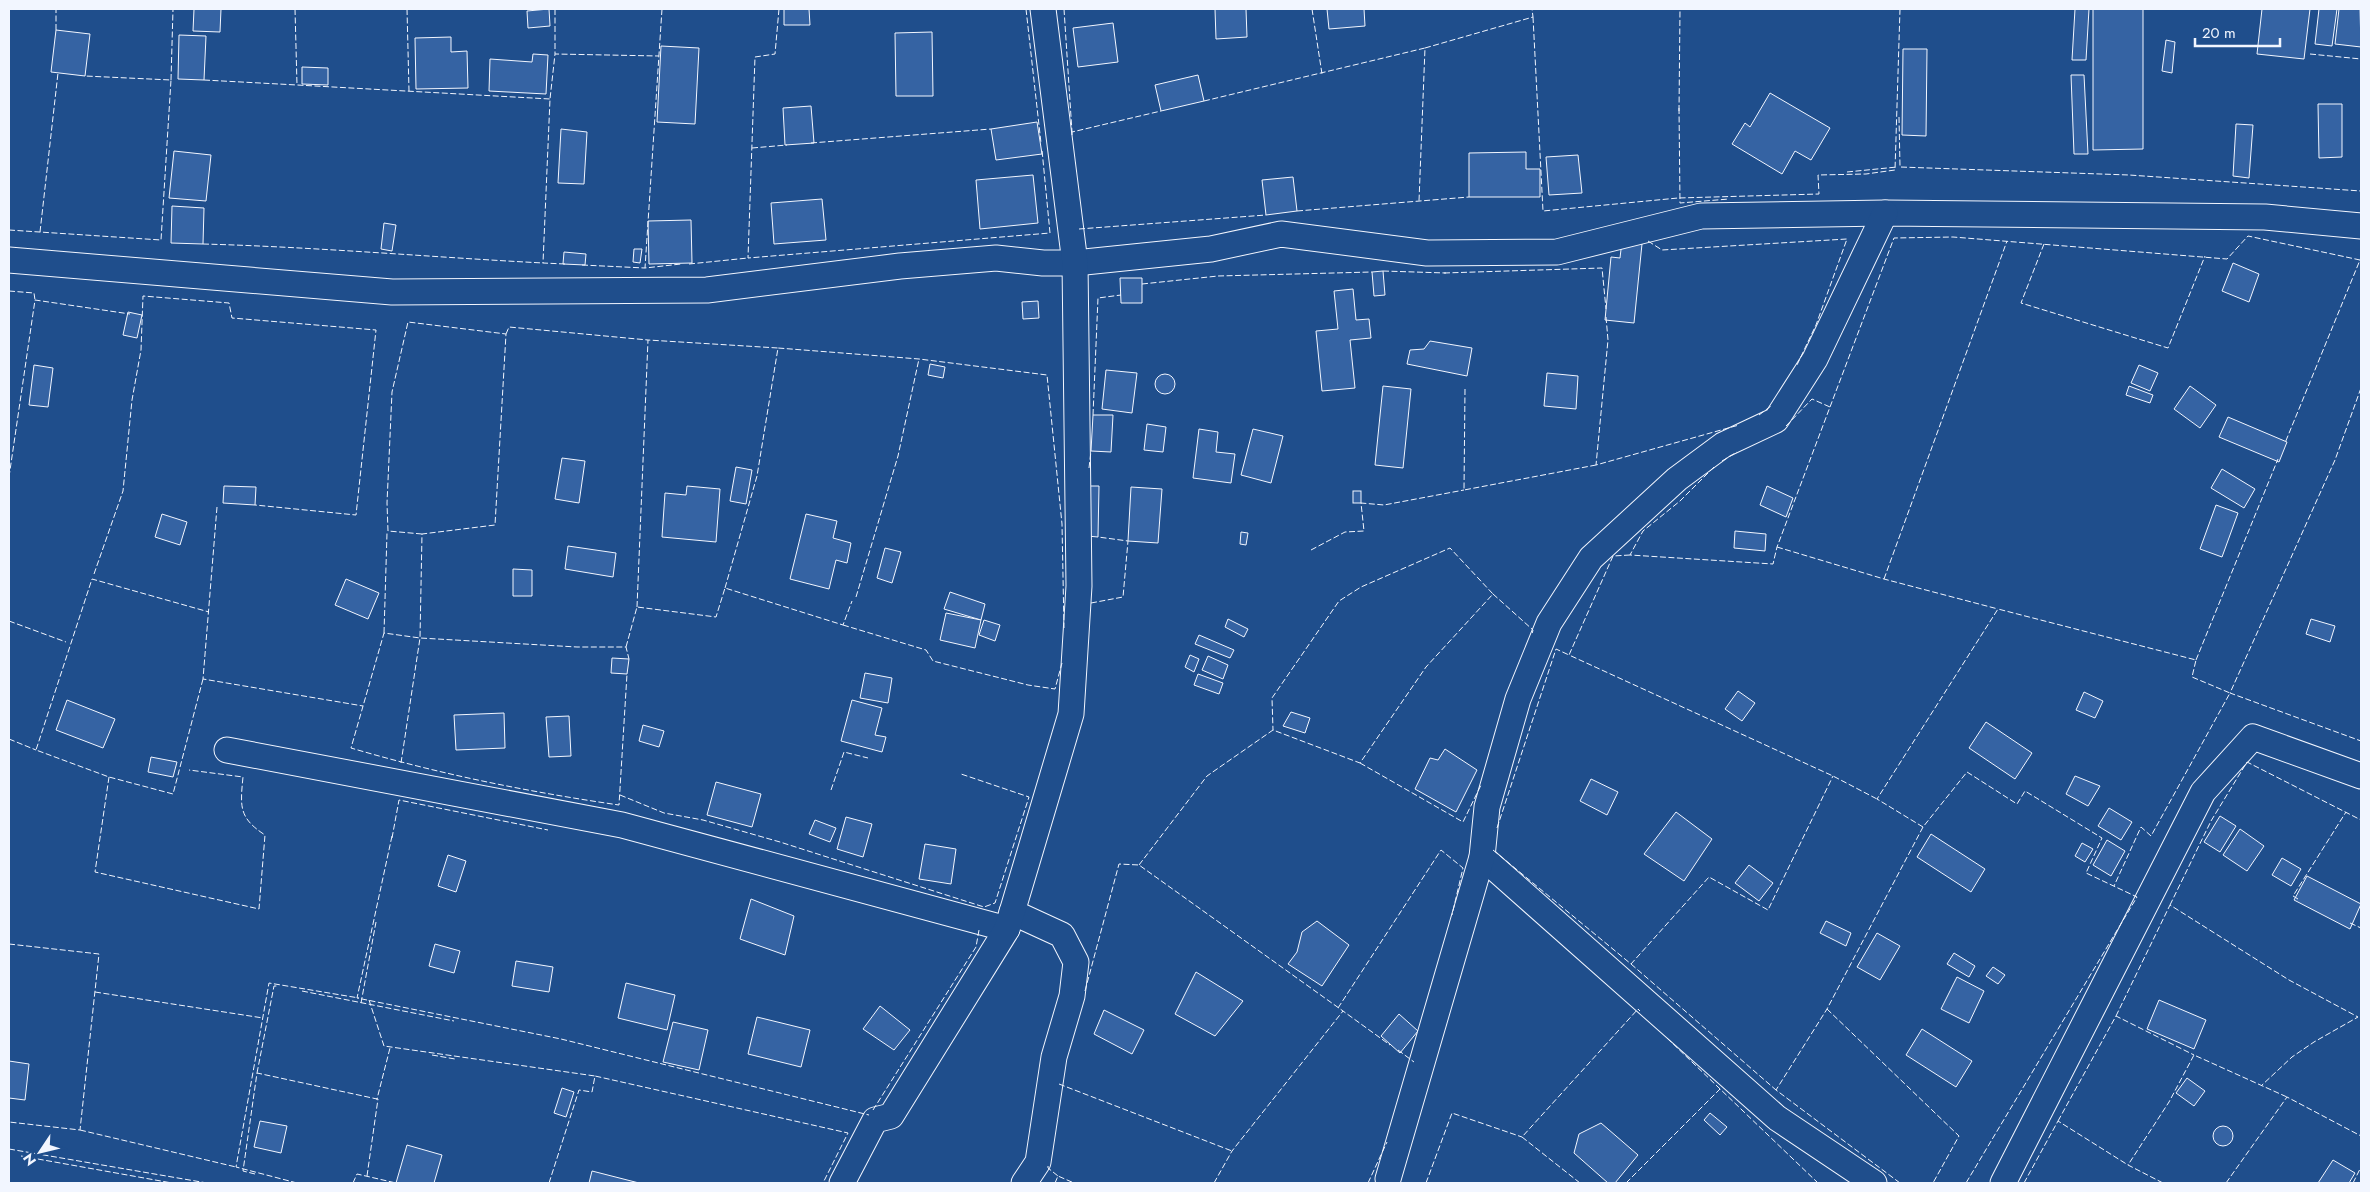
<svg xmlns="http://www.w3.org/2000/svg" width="2370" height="1192" font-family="Jost,sans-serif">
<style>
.building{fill:#3563a3;stroke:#f2f6ff}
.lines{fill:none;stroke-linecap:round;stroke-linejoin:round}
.minor-casing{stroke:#f2f6ff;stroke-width:27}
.minor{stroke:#1f4e8c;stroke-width:25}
.fence{stroke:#f2f6ff;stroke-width:1;stroke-dasharray:6 2.5;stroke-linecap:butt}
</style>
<rect width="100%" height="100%" fill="#1f4e8c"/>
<!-- building -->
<g class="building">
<path d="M194,9h27l-1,23 -27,-1z"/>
<path d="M549,9l1,17 -22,2 -1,-17z"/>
<path d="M784,9h25l1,16h-26z"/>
<path d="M1215,9h31l1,28 -31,2z"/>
<path d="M1327,9h37l1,17 -36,3z"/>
<path d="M2075,9h14l-3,51h-14z"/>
<path d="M2093,9h50v140l-50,1z"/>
<path d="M2262,9h48l-6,50 -47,-5z"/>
<path d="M2319,9h18l-5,37 -17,-2z"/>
<path d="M2339,9h21l1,38 -26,-3z"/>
<path d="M1113,23l5,39 -40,5 -5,-39z"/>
<path d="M56,30l34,4 -5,42 -34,-4z"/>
<path d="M932,32l1,64h-37l-1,-63z"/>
<path d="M179,35l27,1 -2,44 -26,-1z"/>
<path d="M451,37v15l16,-1 1,37 -52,1 -1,-51z"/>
<path d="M2166,40l9,2 -3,31 -10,-2z"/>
<path d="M661,46l38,2 -4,76 -38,-2z"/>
<path d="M1903,49h24l-1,87 -24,-1z"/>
<path d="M533,54l15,1 -2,39 -57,-3 1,-32 42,3z"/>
<path d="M302,67l26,1v17l-26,-1z"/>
<path d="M1198,75l6,26 -43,10 -6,-26z"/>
<path d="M2071,75h13l4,79h-14z"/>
<path d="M1770,93l60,35 -19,32 -16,-9 -13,23 -50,-30 13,-21 5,4z"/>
<path d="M2318,104h24v53l-23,1z"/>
<path d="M811,106l3,37 -29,2 -2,-37z"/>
<path d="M1037,122l5,32 -46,6 -5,-31z"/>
<path d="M2236,124l17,1 -4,53 -16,-2z"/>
<path d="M561,129l26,3 -3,52 -26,-1z"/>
<path d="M174,151l37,4 -5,46 -37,-3z"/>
<path d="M1526,152v17h14v28h-71v-44z"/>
<path d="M1578,155l4,38 -33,2 -3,-38z"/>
<path d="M1033,175l5,48 -58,6 -4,-49z"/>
<path d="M1293,177l4,34 -31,4 -4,-35z"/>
<path d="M822,199l4,41 -52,4 -3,-41z"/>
<path d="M172,206l32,2 -1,36 -32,-1z"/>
<path d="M691,220l1,43 -43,1 -1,-43z"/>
<path d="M384,223l12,2 -4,26 -11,-2z"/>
<path d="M1622,241l20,3 -8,79 -29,-3 6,-63 9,1z"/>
<path d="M634,249h8l-2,14 -7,-1z"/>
<path d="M564,252l22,2 -1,11 -22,-1z"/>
<path d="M2233,263l26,11 -10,28 -27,-11z"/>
<path d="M1383,271l2,24 -11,1 -2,-24z"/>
<path d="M1120,278h22v25h-21z"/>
<path d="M1353,289l3,31 13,-1 2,19 -21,2 5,48 -33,3 -6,-60 22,-2 -4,-38z"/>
<path d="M1038,301l1,17 -16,1 -1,-17z"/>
<path d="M128,312l14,3 -5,23 -14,-3z"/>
<path d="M1430,341l42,7 -5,28 -60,-12 3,-14 14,-1z"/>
<path d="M930,364l15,3 -2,11 -15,-3z"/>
<path d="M34,365l19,3 -5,39 -19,-2z"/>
<path d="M2139,365l19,8 -8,18 -19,-8z"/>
<path d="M1106,370l31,3 -5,40 -30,-4z"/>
<path d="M1547,373l31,3 -2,33 -32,-3z"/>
<circle cx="1165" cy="384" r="10"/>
<path d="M1383,386l28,3 -8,79 -28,-3z"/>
<path d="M2129,386l24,9 -3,8 -24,-8z"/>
<path d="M2190,386l26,19 -16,23 -26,-19z"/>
<path d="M1093,415h20l-2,37 -20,-1z"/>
<path d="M2228,417l59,25 -8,20 -60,-25z"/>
<path d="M1147,424l19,3 -3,25 -19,-2z"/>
<path d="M1199,429l19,3 -2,20 19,2 -4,29 -38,-5z"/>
<path d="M1253,429l30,7 -12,47 -30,-8z"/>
<path d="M562,458l23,3 -6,42 -24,-4z"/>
<path d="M736,467l16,3 -6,34 -16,-3z"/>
<path d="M2222,469l33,20 -11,19 -33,-20z"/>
<path d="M224,486l32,1 -1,18 -32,-2z"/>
<path d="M687,486l33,3 -4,53 -54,-5 3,-44 21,2z"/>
<path d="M1088,486h11l-1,51 -11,-1z"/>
<path d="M1767,486l26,12 -7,19 -26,-12z"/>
<path d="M1131,487l31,2 -4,54 -30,-2z"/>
<rect x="1353" y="491" width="8" height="12"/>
<path d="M2216,505l22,8 -16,44 -22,-8z"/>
<path d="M162,514l25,8 -7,23 -25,-8z"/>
<path d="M806,514l31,7 -4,17 18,5 -4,20 -11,-3 -7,29 -39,-10z"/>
<path d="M1735,531l31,3 -1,17 -31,-3z"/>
<path d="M1241,532l7,1 -2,12 -6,-1z"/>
<path d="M568,546l48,7 -3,24 -48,-8z"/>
<path d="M885,548l16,4 -9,31 -15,-5z"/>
<path d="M513,569l19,1v26h-19z"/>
<path d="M346,579l33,14 -11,26 -33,-14z"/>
<path d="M950,592l35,12 -4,16 -37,-11z"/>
<path d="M946,613l35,7 -6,28 -35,-8z"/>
<path d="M1228,619l20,10 -4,8 -19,-10z"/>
<path d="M2311,619l24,7 -5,16 -24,-8z"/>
<path d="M984,620l16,5 -5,16 -16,-6z"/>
<path d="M1199,635l35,15 -4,8 -35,-14z"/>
<path d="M1190,655l9,4 -5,13 -9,-5z"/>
<path d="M1208,656l20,9 -5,14 -21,-9z"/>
<path d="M612,658l17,1 -2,15 -16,-1z"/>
<path d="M865,673l27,5 -4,25 -28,-5z"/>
<path d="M1198,674l25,9 -4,11 -25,-9z"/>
<path d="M1738,691l17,12 -13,18 -17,-12z"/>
<path d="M2084,692l19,9 -8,17 -19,-8z"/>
<path d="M67,700l48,19 -12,29 -47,-18z"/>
<path d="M852,700l30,8 -7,27 11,2 -4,15 -41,-11z"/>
<path d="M1291,712l19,6 -5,15 -22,-7z"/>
<path d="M504,713l1,35 -49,2 -2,-35z"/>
<path d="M569,716l2,40 -22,1 -3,-40z"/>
<path d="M1986,722l46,31 -17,26 -46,-31z"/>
<path d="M643,725l21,6 -5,16 -20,-6z"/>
<path d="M1445,749l32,21 -21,42 -41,-23 15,-31 8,2z"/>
<path d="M151,757l26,5 -4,15 -25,-5z"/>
<path d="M2075,776l25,10 -12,20 -22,-12z"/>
<path d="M1591,779l27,13 -11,23 -27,-14z"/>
<path d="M716,782l45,12 -9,33 -45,-12z"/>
<path d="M2109,808l23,14 -11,18 -23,-14z"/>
<path d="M1676,812l36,27 -28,42 -40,-27z"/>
<path d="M2220,816l16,10 -16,26 -16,-10z"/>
<path d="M846,817l26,7 -9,33 -26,-8z"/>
<path d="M815,820l21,8 -6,14 -21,-8z"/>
<path d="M2240,829l24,17 -17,25 -24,-16z"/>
<path d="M1931,834l54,35 -14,23 -54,-35z"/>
<path d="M2107,840l18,11 -14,25 -18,-11z"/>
<path d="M2082,843l11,6 -8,13 -10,-6z"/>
<path d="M925,844l31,5 -5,35 -32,-5z"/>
<path d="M448,855l18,6 -10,31 -18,-6z"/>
<path d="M2282,858l19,11 -10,17 -19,-11z"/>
<path d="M1749,865l24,18 -14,18 -24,-18z"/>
<path d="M2307,876l54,28 -11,25 -56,-29z"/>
<path d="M751,899l43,17 -9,39 -45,-16z"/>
<path d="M1317,921l32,24 -27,41 -34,-22 9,-12 5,-20z"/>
<path d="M1826,921l25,12 -5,13 -26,-13z"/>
<path d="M1877,933l23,13 -20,34 -23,-13z"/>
<path d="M435,944l25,7 -6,22 -25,-7z"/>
<path d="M1954,953l21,13 -6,11 -22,-13z"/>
<path d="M516,961l37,6 -4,25 -37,-6z"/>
<path d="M1993,967l12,8 -7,9 -12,-8z"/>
<path d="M1196,972l47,29 -28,35 -40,-22z"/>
<path d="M1957,977l27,14 -15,32 -28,-14z"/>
<path d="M626,983l49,12 -8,35 -49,-12z"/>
<path d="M2159,1000l47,20 -12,29 -47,-20z"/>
<path d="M880,1006l30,24 -16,20 -31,-21z"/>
<path d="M1104,1010l40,20 -12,24 -38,-20z"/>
<path d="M1399,1014l19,17 -18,22 -19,-17z"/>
<path d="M757,1017l53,13 -9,37 -53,-13z"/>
<path d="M673,1022l35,8 -9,40 -36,-8z"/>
<path d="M1922,1029l50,32 -16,26 -50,-32z"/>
<path d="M9,1061l20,3 -4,36 -16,-2z"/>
<path d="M2187,1078l18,13 -11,15 -18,-13z"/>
<path d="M562,1088l12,4 -8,25 -12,-4z"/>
<path d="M1710,1113l17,14 -7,8 -16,-15z"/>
<path d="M260,1121l27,5 -6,27 -27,-6z"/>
<path d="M1601,1123l37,32 -23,28h-7l-34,-30 5,-19z"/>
<circle cx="2223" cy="1136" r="10"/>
<path d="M407,1145l35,10 -8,28h-38z"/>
<path d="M2333,1160l22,13 -6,10h-31z"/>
<path d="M592,1171l47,12h-50z"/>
</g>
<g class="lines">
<!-- minor casing -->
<g class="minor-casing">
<g id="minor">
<path d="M9,260l383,32 315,-2 193,-24 96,-8 47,5h32l136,-14 70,-15 146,19 130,-1 144,-36 184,-3 380,4 96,9"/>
<path d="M227,750l395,75 385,104"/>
<path d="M1482,857l295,261 97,65"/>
<path d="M1012,912l50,23 14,27 -4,34 -18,61 -16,105 -14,21"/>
<path d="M1388,1179l94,-322 5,-50 31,-108 31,-76 42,-65 86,-79 46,-34 53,-25 39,-61 70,-146"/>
<path d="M842,1183l33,-63 16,-4 116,-187 64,-215 8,-128 -4,-323 -32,-254"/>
<path d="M2003,1183l200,-391 50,-55 108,39"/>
</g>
</g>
<!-- minor -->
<use href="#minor" class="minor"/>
<!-- fence -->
<g class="fence">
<path d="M295,9l2,76 253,14"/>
<path d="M407,9l2,82"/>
<path d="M555,9v45"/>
<path d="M662,9l-17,259 36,-4"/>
<path d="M779,9l-4,45 -20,3 -7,201 302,-25 -8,-83"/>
<path d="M1026,9l15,134"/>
<path d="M1064,9l8,123"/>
<path d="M1312,9l10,65"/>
<path d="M1533,17l10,194 135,-13 141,-4 -1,-19 48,-1 29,-4 5,-161"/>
<path d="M56,30v-21"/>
<path d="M1425,48l108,-31 -1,-8"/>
<path d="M2310,54l51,5"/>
<path d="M171,80l2,-71"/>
<path d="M204,80l93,5"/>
<path d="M1204,101l221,-53 -6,153"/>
<path d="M1679,108l1,95 49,-4"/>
<path d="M1679,111l1,-102"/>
<path d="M1899,117l1,50 229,8 232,16"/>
<path d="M1072,135v-3l89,-21"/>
<path d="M811,143l180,-14"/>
<path d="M752,148l35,-3"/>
<path d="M1847,172l50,-5"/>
<path d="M1297,211l172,-14"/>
<path d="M1079,229l187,-14"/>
<path d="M9,230l152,10 10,-160 -86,-4"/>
<path d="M40,232l18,-159"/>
<path d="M1648,241l14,9 185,-11 -31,86 -20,42"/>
<path d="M203,244c113,3 226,13 340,19"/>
<path d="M2044,244l-23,59 147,45 37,-92"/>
<path d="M565,264l-22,-1 7,-164 5,-45 104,2"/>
<path d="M689,264l59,-6"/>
<path d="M582,265l63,3"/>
<path d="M1383,271l63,2"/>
<path d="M1444,273l158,-5 4,41"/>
<path d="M1142,284l76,-8 154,-4"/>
<path d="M9,291l25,2 1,7"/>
<path d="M1606,317l2,23 -12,125 143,-40"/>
<path d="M506,334l3,-7 139,13"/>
<path d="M2361,388l-26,72 -105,233 131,48"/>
<path d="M1465,389l-1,101 132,-25"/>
<path d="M1093,415l5,-117 23,-3"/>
<path d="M1759,415l12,-9"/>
<path d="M1786,426l26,-27 18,8"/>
<path d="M1722,461l15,-9"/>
<path d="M1714,467l-34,34 -37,30 -13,24 143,9 4,-17 117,-309 59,-1 274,22 21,-23 112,24 -75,183"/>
<path d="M1089,468l2,-17"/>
<path d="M9,477l26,-177 95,14"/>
<path d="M217,507l-14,172 160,27"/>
<path d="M422,534l-34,-3 -1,-28 5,-111 16,-70 98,12 -11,191 -73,9 -2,104 -36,-5 -33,115c88,26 178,44 268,57l8,-131"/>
<path d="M1777,547l107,32 114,30"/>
<path d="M1311,550l34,-18 19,-1 -3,-28 23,2 80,-15"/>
<path d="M1630,555l-17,1 -44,99 264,121 44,23"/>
<path d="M94,574l29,-83 9,-91 9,-50 2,-54 86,7 3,15 144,12 -20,185 -101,-10"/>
<path d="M1884,579l123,-338"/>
<path d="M725,588l32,-112 21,-128 141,11 128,16 15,149 2,104"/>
<path d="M1493,594l40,36 -1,4"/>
<path d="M856,597l42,-141 21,-97"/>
<path d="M1091,603l32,-6 5,-56 -30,-4"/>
<path d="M637,607l11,-267 130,8"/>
<path d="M9,621l57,21"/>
<path d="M843,625l83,25 7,11 95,24 27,4 7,-26"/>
<path d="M384,633l3,-100"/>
<path d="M626,647l11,-40 79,10 9,-29 118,37 9,-24"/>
<path d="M2196,660l82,-201"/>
<path d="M203,679l-30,115 -64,-17 -73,-27 56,-171 117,33"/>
<path d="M9,739l27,11"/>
<path d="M401,763l19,-125 157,9h49l3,12"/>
<path d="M1360,763l103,59 18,-37"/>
<path d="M109,777l-14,95 164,37 6,-74c-26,-17 -25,-28 -22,-58l-54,-7"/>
<path d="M831,790l13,-38 24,6"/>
<path d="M620,795l44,18 39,7 77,22 204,65 11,-4 34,-106 -68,-23"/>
<path d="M1923,827l-46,-28 121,-190 198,51 -4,17 38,16 -79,143 -10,-9 -27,59"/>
<path d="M1497,828l59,-179 13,6"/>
<path d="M392,836l-35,162 204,41 308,76"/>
<path d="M392,838l7,-38 149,30"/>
<path d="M1493,850l138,114 78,-87 59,33 65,-134"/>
<path d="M1139,865l68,-89 66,-46 87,33 66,-96 67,-73 -43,-46 -89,39 -22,14 -67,97 1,32"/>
<path d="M2298,899l-5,-3 53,-84"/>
<path d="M2170,905l41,-84 36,-59 114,58"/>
<path d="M2350,923l11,5"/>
<path d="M9,944l90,10 -19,176 -71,-8"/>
<path d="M1631,964l145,126"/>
<path d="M302,991l152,30"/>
<path d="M1085,991l34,-127 20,1 204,146"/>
<path d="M95,992l168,26"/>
<path d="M369,1000l15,46 211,30"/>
<path d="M361,1003l15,-81"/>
<path d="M1338,1008l103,-158 22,18 -11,47"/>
<path d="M1827,1009l132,127 -26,47"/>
<path d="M2116,1016l54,-111 119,75 69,37 -44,25 -22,15 -31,29"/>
<path d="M1667,1038l151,145"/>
<path d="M1398,1050l16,12"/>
<path d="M432,1055l23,4"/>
<path d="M257,1073l17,-87h3"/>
<path d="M1059,1084l173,67"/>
<path d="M873,1110l103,-163 3,-17"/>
<path d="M2058,1121l58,-105 78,39"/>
<path d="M80,1130l156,37"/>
<path d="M9,1149l198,34"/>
<path d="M21,1156l151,27"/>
<path d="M1048,1166v2l10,8"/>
<path d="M255,1174l-12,-3 14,-98 120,26 13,-51"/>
<path d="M367,1176l11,-77h-2"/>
<path d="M297,1183l-61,-16 33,-184 90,15"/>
<path d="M353,1183l4,-9 39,9"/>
<path d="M549,1183l30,-93 13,2 3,-16 253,57 -25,50"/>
<path d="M1055,1183l3,-7 16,7"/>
<path d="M1214,1183l18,-32 111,-140 47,34"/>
<path d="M1368,1183l19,-41"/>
<path d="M1426,1183l26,-70 70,24"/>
<path d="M1580,1183l-58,-46 116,-128 2,2"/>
<path d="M1626,1183l94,-94"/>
<path d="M1900,1183l-124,-93 51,-81 96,-182 44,-55 50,32 8,-13 77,47 -16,35 51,24 -171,286"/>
<path d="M2024,1183l34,-62 70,44"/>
<path d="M2163,1183l-35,-18 41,-63 25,-47 93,42"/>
<path d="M2226,1183l61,-86 74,39"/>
<path d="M2353,1183l8,-16"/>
</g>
</g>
<!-- border -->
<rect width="2370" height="1192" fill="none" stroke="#f2f6ff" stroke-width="20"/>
<!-- north arrow -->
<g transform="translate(40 1152) rotate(235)" stroke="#1f4e8c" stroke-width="4" paint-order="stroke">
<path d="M0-4L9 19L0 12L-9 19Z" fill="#f2f6ff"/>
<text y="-8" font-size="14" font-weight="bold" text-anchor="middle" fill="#f2f6ff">N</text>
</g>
<!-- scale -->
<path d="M2195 38v8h85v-8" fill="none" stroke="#f2f6ff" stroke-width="2.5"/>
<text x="2202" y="38" font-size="15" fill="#f2f6ff" stroke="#1f4e8c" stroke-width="4" paint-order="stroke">20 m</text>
</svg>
